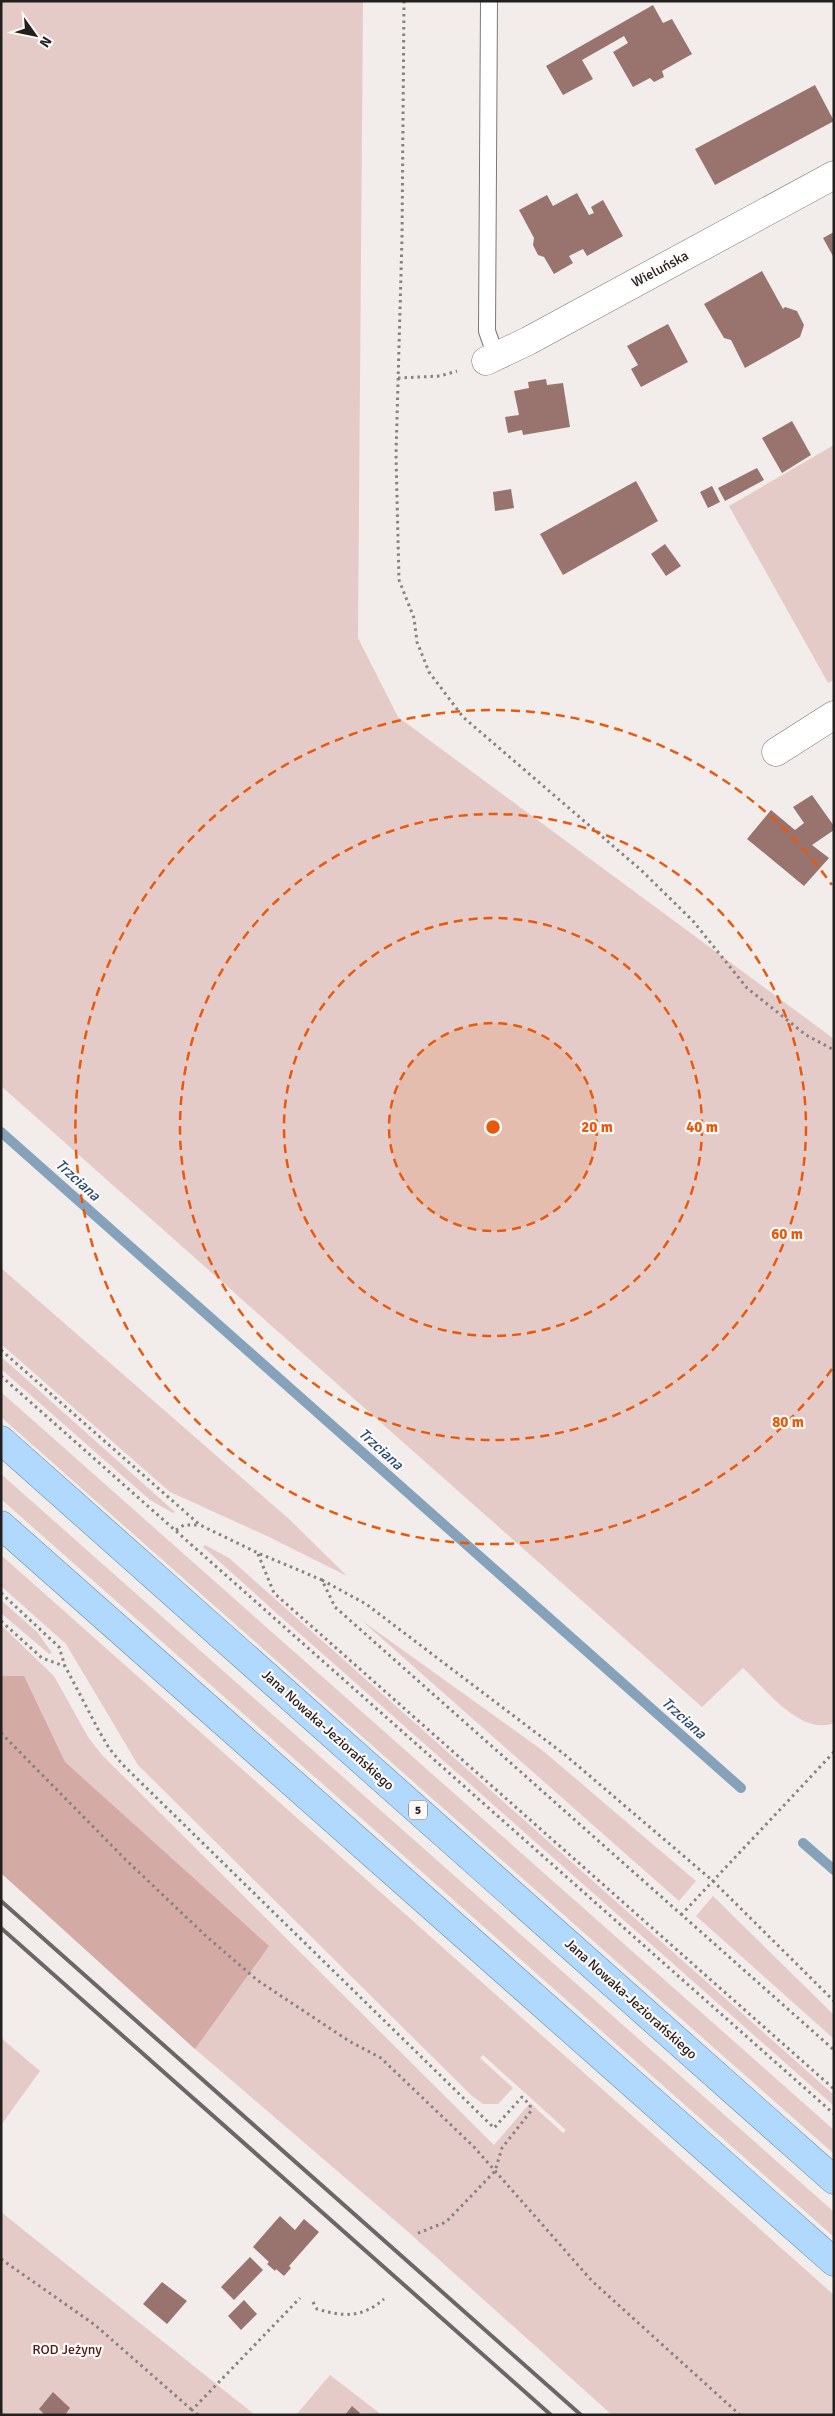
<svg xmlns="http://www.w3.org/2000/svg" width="835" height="2416" font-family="Signika,sans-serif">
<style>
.green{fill:#e5cbc7}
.forest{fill:#d3aba4}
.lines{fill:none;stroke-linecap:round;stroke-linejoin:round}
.stream{stroke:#86a2bb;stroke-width:10}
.building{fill:#99746e}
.service-casing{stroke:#7d7776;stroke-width:18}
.minor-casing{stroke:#7d7776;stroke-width:29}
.primary-casing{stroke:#5c87ae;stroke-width:29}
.path{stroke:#858180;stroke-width:3;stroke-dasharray:2.5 4;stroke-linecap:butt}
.service{stroke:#fff;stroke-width:16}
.minor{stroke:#fff;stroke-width:28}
.primary{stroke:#b0d9fd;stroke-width:28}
.rail{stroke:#6b6766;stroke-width:4}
.ring{fill:none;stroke:#e8590c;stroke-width:2.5;stroke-dasharray:9 6}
.labels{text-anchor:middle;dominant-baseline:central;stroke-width:4.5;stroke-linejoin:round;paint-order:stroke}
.shield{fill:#fff9f8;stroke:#646060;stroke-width:1}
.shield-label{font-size:12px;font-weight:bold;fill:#221f1f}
.street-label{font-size:14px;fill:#221f1f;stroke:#fff9f8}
.park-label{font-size:14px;fill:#4e1b16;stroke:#fff9f8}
.water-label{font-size:15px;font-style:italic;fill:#234e73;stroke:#fff9f8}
.centre{fill:#e8590c;stroke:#fff9f8;stroke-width:2.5}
.ring-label{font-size:15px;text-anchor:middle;font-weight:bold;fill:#e8590c;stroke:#fff9f8;stroke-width:4.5;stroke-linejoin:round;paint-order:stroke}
</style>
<rect width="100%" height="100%" fill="#f2ecea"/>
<!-- green -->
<g class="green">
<path d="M1,1h362l-5,637 40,79 436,322v684c-34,13 -69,-35 -91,-55l-41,39 -701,-621z"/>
<path d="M834,445v235l-6,3 -99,-177z"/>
<path d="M1,1268l287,250 59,58 -80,-40 -97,-44 -169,-148z"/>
<path d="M1,1357l6,5 168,150 -2,1 -23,-13 -149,-131z"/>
<path d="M1,1392l833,738v24l-833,-737z"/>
<path d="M1,1474l833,738v25l-833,-738z"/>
<path d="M205,1545l24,13 605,537v11l-562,-497 -69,-62z"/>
<path d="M1,1555l833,740v120h-222l-206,-185 -211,-181 -194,-176v-248l53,51 34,61 14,18 392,390 36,-42 33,30 3,-3 -83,-75 -3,3 33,30 -15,16h-15l-11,-8 -334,-331 -72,-121 -65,-58z"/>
<path d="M1,1600l37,33 14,20 -3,1 -48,-41z"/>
<path d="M361,1620l181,130 154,131 -17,20z"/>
<path d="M713,1896l121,119v24l-138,-123z"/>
<path d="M1,2038l39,33 -39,54z"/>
<path d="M1,2212l254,203h-254z"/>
<path d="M330,2375l52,40h-86z"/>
</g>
<!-- forest -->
<path class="forest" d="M1,1676h23l41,86 204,184 -74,103 -194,-176z"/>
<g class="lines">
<!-- stream -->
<g class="stream">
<path d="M1,1132l740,656"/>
<path d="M803,1843l31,27"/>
</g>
</g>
<!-- building -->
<g class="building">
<path d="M653,5l10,18 9,-4 20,35 -30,17 2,6 -10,5 -4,-4 -17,9 -20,-35 15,-9 -4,-7 -42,24 11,19 -30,16 -17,-29z"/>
<path d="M815,85l19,36 -119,64 -20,-36z"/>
<path d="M577,193l12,22 5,-2 -3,-6 12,-7 20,36 -36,20 -4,-7 -14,7 4,7 -19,11 -10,-17 -6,-2 -5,-10 1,-7 -15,-28 28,-15 6,11z"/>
<path d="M834,232v26l-11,-20z"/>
<path d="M762,271l21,38 2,-2 12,4 7,14 -4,12 -55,31 -14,-28 -7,-2 -20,-34z"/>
<path d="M668,324l20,38 -47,25 -10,-18 7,-4 -11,-19z"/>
<path d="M546,379l1,6 16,-2 7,44 -47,8 -1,-5 -14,3 -3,-16 14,-2 -5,-24 15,-3 -1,-6z"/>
<path d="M792,421l19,34 -29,18 -20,-35z"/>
<path d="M757,468l7,12 -39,21 -7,-13z"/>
<path d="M636,481l22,40 -95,54 -23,-41z"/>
<path d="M712,486l8,16 -12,6 -8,-16z"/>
<path d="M511,489l3,19 -19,3 -2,-19z"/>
<path d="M665,544l16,22 -15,10 -15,-22z"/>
<path d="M812,795l22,31v4l-22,15 17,13 -25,28 -57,-47 24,-29 24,20 9,-7 -11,-16z"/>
<path d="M280,2216l15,14 9,-11 15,13 -30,34 2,2 -7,8 -8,-7 -1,2 -8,-7 2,-2 -16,-15z"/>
<path d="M250,2257l13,13 -29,30 -13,-13z"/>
<path d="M162,2282l25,19 -20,23 -24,-20z"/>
<path d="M244,2300l13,14 -16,16 -13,-14z"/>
<path d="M53,2392l17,16 -5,7h-20l-6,-6z"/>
<path d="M352,2406l8,7 -2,2h-13z"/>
</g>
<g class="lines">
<!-- service casing -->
<g class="service-casing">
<path id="service" d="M489,1l-2,330 9,26"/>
</g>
<!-- minor casing -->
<g class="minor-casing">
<g id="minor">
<path d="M486,361l42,-20 306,-166"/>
<path d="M776,752l58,-37"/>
</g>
</g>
<!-- primary casing -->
<g class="primary-casing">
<g id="primary">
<path d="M1,1440l833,740"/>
<path d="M1,1525l833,737"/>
</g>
</g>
<!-- path -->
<g class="path">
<path d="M404,1l-2,237 -6,217 3,125 15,38 3,24 12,30 34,45 178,153 52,51 54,67 59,47 28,15"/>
<path d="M398,378l42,-2 17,-5"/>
<path d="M1,1350l199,175 58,28 64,27 13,27 499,443"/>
<path d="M1,1376l833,738"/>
<path d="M176,1530l8,-5h15"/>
<path d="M258,1554l16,39 560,496"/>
<path d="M322,1580l44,24 198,150 149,127 121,120"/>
<path d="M1,1593l58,54 6,19 34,65 10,17 13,16 372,364 28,-31 8,8 1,6 -29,37 -7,23 -21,22 -28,29 -30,12"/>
<path d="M1,1621l41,37 22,8"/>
<path d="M1,1733l124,126 81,77 51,44 92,61 32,17 93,89 118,134 148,134"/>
<path d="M681,1915l153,-163"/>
<path d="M1,2259l94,66 97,85"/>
<path d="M313,2302l4,7c27,8 45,9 67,-10"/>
<path d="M198,2415l-6,-5 108,-112"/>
</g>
<!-- service -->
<use href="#service" class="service"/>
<!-- minor -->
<use href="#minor" class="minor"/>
<!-- primary -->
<use href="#primary" class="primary"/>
<!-- rail -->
<g class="rail">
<path d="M1,1901l580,514"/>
<path d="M1,1928l550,487"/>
</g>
</g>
<!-- distance rings -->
<circle cx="493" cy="1127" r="104" fill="#e8590c" fill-opacity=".12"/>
<g class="ring">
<circle cx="493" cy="1127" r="104"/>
<circle cx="493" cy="1127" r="209"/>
<circle cx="493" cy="1127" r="313"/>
<path d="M832 1369A417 417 0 1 1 832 885"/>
</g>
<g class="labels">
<!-- shield labels -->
<rect class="shield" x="409" y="1800.5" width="18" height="19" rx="4"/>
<g class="shield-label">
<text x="418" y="1810">5</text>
</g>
<!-- street labels -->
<g class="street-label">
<text transform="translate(660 269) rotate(-28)">Wieluńska</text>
<text transform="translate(328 1730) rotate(42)">Jana Nowaka-Jeziorańskiego</text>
<text transform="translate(631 1999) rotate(42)">Jana Nowaka-Jeziorańskiego</text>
</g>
<!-- park labels -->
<g class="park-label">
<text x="67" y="2349">ROD Jeżyny</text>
</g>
<!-- water labels -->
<g class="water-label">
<text transform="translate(78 1180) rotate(42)">Trzciana</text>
<text transform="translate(381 1449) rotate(42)">Trzciana</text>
<text transform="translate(684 1718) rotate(42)">Trzciana</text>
</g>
</g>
<circle cx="493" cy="1127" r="8" class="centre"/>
<g class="ring-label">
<text x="597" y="1132">20 m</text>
<text x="702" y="1132">40 m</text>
<text x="787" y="1239">60 m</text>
<text x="788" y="1427">80 m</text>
</g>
<!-- border -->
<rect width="835" height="2416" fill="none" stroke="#221f1f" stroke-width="5"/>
<!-- north arrow -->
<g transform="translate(35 35) rotate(123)" stroke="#fff9f8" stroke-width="4" paint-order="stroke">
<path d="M0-4L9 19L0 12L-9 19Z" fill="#221f1f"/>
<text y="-8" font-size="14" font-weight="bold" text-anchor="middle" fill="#221f1f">N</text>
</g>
</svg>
